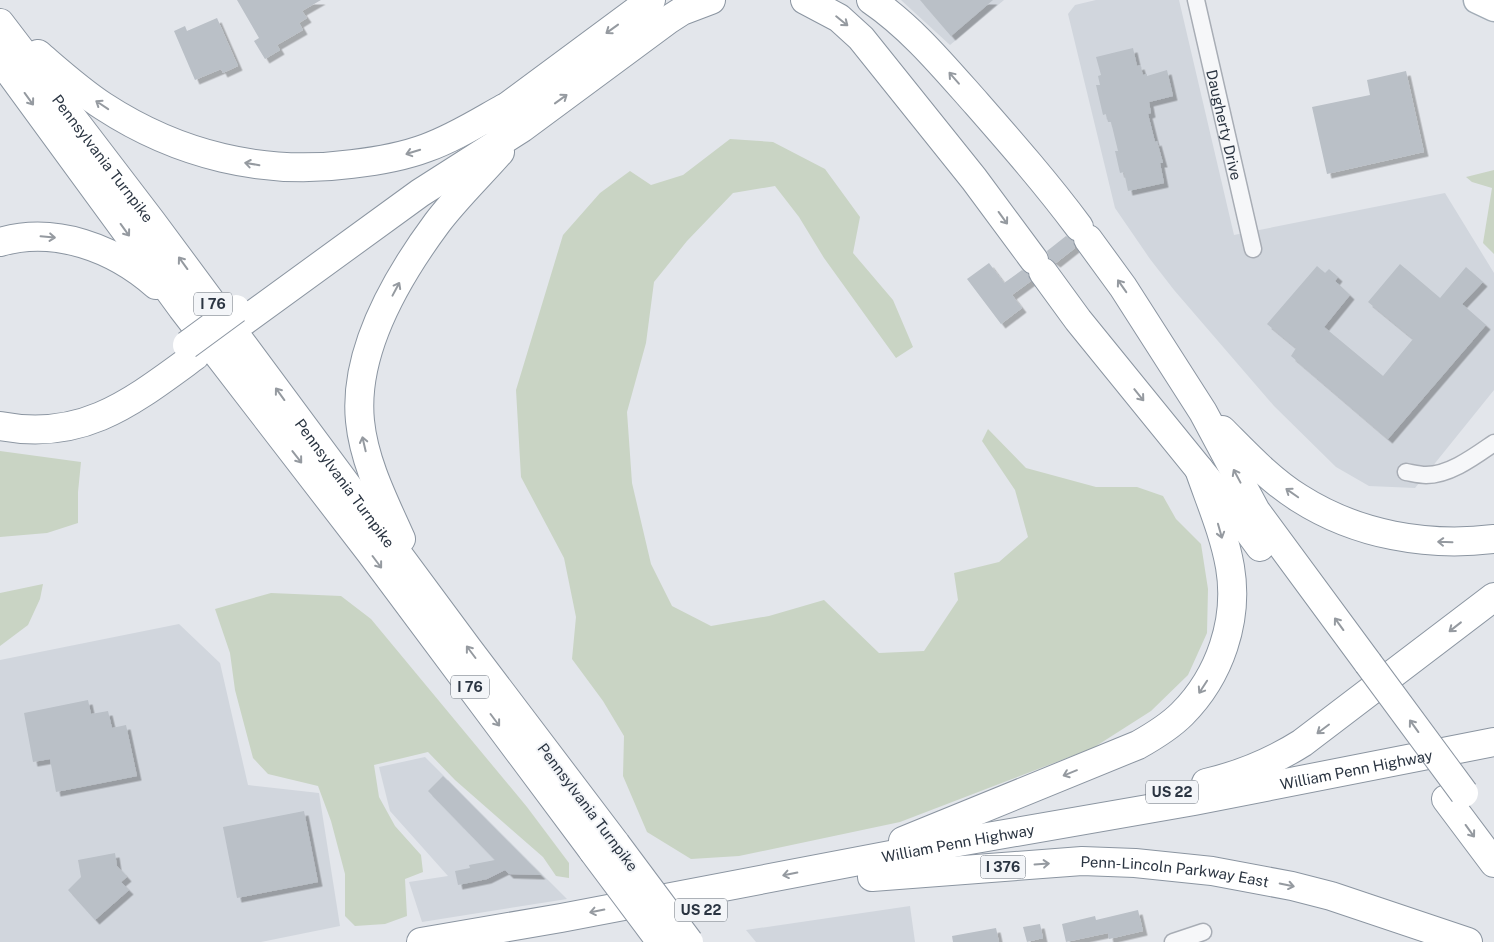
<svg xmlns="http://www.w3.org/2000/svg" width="1494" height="942" font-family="'Public Sans',sans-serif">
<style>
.built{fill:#d1d6dd}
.green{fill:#c9d4c4}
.building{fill:#bac0c7;filter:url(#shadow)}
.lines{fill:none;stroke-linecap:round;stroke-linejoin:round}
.street-casing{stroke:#a8adb5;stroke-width:19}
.primary-casing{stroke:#a2acb6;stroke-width:29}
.highway-casing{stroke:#8b95a1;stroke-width:30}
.street{stroke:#f6f7f9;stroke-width:16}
.primary{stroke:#fff;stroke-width:26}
.highway{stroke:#fff;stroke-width:28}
.highway-bridge-casing{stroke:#8b95a1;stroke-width:30;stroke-linecap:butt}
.highway-bridge{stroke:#fff;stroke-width:28}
.oneway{stroke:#959aa0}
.labels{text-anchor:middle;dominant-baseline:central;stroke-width:4;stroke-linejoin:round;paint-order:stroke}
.shield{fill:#f3f5f8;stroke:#676f79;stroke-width:1}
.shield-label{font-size:14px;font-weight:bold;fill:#2b3542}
.street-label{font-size:15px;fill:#2b3542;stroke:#f3f5f8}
</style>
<defs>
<filter id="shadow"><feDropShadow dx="4.5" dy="4.5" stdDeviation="0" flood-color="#0004"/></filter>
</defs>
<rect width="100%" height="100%" fill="#e3e6eb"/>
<!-- built -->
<g class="built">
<path d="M901,0h103l-54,45z"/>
<path d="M1096,0h83l55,235 211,-42 49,80v117l-79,98 -46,-2 -33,-19 -62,-61 -100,-116 -24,-31 -35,-51 -47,-194 7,-9z"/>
<path d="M179,624l41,39 28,122 71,8 21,133 -79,16h-261v-282z"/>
<path d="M425,757l142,142 -145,23 -13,-40 39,-6 -58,-65 -11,-44z"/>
<path d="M910,906l5,36h-159l-10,-12z"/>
</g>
<!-- green -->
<g class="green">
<path d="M730,139l43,3 52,27 35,48 -7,36 40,47 20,47 -17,11 -72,-100 -25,-41 -24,-31 -42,7 -46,48 -33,41 -8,61 -19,69 5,71 19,81 21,42 39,20 58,-10 55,-16 55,53 45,-2 34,-51 -4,-27 45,-11 29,-25 -13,-47 -33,-49 6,-12 38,39 70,19h41l26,9 13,23 25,25 7,45 -1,44 -19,42 -37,36 -58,37 -193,74 -161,34 -48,3 -44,-27 -24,-56 1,-40 -21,-35 -31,-42 4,-42 -12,-59 -43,-81 -5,-87 47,-155 37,-42 30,-22 21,14 32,-10z"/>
<path d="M1494,170v84l-11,-11 9,-55 -20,-6 -6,-5z"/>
<path d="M0,451l81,11 -3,30v31l-31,10 -47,4z"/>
<path d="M43,584l-3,15 -12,26 -28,21v-53z"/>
<path d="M271,593l70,3 30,23 156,188 42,56v15l-13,-2 -13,-19 -88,-77 -27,-28 -54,13 5,32 16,29 26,29 2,17 -18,7 2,37 -22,8 -30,2 -10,-10v-42l-14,-53 -13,-35 -50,-12 -15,-16 -18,-68 -5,-37 -15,-44z"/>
</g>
<!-- building -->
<g class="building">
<path d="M237,0h84l-19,11 5,7 -8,5 4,7 -26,15 3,5 -15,9 -11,-18 5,-3z"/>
<path d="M920,0h73l-42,36z"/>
<path d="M217,18l21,48 -15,7 -2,-4 -26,11 -21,-49 11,-5 2,5z"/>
<path d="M1133,48l4,18 3,-1 3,10 4,-1v2l20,-6 6,26 -24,6 2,11 -3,1 7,28 2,-1 6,22h-3l4,20 -36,8 -4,-19 -4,1 -5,-22h3l-7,-29h-3l-2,-8 -3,1 -7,-30h4l-2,-9 3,-1 -5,-18z"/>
<path d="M1406,71l18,81 -97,22 -15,-67 58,-12 -3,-15z"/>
<path d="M1066,236l7,5 2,7 -19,15 -7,-5 -2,-7z"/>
<path d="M989,263l15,20 18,-13 6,4 3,7 -19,14 10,13 -21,16 -34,-45z"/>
<path d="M1400,264l40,34 26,-31 17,15 -21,22 24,21 -98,114 -97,-83 5,-8 -29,-24 50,-58 8,7 4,-4 9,8 -3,4 15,14 -26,32 59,49 30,-37 -45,-37z"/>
<path d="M88,700l3,14 17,-3 4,17 14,-3 11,51 -81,16 -6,-33 -17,3 -9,-49z"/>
<path d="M443,776l98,99 -32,-1 -4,-4 -18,9 -29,6 -3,-14 15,-3 -1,-3 26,-5 -67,-69z"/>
<path d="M304,811l14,71 -81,16 -14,-71z"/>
<path d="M115,853l2,13 10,11 -6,5 8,8 -34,30 -27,-30 13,-13 -3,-17z"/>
<path d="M1138,910l5,21 -34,8 -1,-6 -42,9 -4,-18 33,-8 1,4z"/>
<path d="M1040,924l3,14 -16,4 -4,-15z"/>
<path d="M996,928l3,14h-46l-1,-6z"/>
</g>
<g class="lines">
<!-- street casing -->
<g class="street-casing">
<g id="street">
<path id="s1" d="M1196,0l57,249"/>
<path d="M1406,472c6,1 13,3 20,3 24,0 49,-19 68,-32"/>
<path d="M1173,942l30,-10"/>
</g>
</g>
<!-- primary casing -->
<g class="primary-casing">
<path id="primary" d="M1477,0l17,8"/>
</g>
<!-- highway casing -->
<g class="highway-casing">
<g id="highway">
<path d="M805,0l34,18 22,20 113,141 60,81"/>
<path d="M871,0c41,28 73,67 106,104 35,40 70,80 102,123"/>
<path id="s2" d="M0,23l152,199 317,428 147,194"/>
<path d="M38,54c21,18 42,37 65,52 75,49 161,70 249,58 26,-3 50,-7 74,-16 28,-10 53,-26 78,-40"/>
<path d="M0,59l182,249 188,244 223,299"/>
<path d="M489,120l162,-120"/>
<path d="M1088,239l35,48 80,125 53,99 112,152"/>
<path d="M0,242c55,-16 114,6 156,43"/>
<path d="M1043,272l35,48 160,197 22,30"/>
<path d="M244,321l176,-128 102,-65 146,-108 14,-9 29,-11"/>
<path d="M0,426c83,16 132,-24 195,-70"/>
<path d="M1222,430c24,24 48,50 77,68 58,37 128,49 195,41"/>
<path d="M401,539c-17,-38 -37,-77 -41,-118 -7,-70 37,-144 77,-198 19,-25 42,-47 63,-71"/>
<path d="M1206,783c34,-8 66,-21 96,-40l192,-146"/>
<path d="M1446,799l48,64"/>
<path d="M903,841l235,-96c16,-9 31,-18 44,-31 38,-38 57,-94 48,-147 -6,-34 -20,-66 -31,-98"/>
<path id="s3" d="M872,877l210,-16 53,2 77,8 80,15 39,10 137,46"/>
<path id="s4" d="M421,942l140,-24 403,-77 230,-40 300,-59"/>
</g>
</g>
<!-- street -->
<use href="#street" class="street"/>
<!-- primary -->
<use href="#primary" class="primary"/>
<!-- highway -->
<use href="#highway" class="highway"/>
<!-- highway-bridge casing -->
<g class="highway-bridge-casing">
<g id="highway-bridge">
<path d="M187,345l49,-36"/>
<path d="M1368,663l96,130"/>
<path d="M616,844l73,98"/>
<path d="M593,851l68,91"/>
</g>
</g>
<!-- highway-bridge -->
<use href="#highway-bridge" class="highway-bridge"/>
</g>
<!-- one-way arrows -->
<defs><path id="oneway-shaft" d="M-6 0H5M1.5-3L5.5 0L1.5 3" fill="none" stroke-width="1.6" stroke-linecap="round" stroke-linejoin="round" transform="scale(1.25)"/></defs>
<g class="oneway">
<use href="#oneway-shaft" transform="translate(842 21) rotate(39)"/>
<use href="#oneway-shaft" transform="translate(612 29) rotate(144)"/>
<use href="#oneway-shaft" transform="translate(954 78) rotate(-131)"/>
<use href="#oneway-shaft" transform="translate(29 99) rotate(54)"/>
<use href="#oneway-shaft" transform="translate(561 99) rotate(-36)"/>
<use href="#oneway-shaft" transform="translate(102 105) rotate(-146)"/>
<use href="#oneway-shaft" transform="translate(413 152) rotate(163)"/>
<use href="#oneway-shaft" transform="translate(252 164) rotate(-171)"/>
<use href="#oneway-shaft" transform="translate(1003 218) rotate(54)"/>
<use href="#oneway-shaft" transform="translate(125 230) rotate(54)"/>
<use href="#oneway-shaft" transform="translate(48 237) rotate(5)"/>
<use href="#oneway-shaft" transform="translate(183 263) rotate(-126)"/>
<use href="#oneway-shaft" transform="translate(1122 286) rotate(-125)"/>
<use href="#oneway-shaft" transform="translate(396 289) rotate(-62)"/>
<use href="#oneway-shaft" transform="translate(280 394) rotate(-126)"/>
<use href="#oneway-shaft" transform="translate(1139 395) rotate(51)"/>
<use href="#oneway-shaft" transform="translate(364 444) rotate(-103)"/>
<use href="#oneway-shaft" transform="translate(297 457) rotate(52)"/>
<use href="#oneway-shaft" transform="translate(1237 476) rotate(-118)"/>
<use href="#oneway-shaft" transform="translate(1292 493) rotate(-145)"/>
<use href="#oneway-shaft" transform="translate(1220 531) rotate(74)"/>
<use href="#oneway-shaft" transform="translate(1445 542) rotate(-178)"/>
<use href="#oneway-shaft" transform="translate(377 562) rotate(53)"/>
<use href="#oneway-shaft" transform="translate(1339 624) rotate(-126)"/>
<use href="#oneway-shaft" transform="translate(1455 627) rotate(142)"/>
<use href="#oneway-shaft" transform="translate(471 652) rotate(-127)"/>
<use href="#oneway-shaft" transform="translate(1203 687) rotate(123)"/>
<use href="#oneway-shaft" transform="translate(495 720) rotate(53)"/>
<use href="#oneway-shaft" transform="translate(1414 726) rotate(-126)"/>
<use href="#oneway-shaft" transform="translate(1323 729) rotate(143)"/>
<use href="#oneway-shaft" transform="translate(1070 773) rotate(158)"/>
<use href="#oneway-shaft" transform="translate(1470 831) rotate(54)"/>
<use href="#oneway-shaft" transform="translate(1042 864) rotate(-4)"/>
<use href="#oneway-shaft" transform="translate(790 874) rotate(169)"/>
<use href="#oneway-shaft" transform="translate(1287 885) rotate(12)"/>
<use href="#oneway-shaft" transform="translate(597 911) rotate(169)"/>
</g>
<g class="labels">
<!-- shield labels -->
<g class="shield">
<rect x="194" y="292.5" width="38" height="23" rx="4"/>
<rect x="451" y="675.5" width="38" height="23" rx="4"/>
<rect x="1146" y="780.5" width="52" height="23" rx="4"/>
<rect x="980.5" y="855.5" width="45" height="23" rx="4"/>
<rect x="675" y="898.5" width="52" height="23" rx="4"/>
</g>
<g class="shield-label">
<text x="213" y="304">I 76</text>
<text x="470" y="687">I 76</text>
<text x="1172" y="792">US 22</text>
<text x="1003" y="867">I 376</text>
<text x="701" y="910">US 22</text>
</g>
<!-- street labels -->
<g class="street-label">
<text stroke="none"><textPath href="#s1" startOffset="128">Daugherty Drive</textPath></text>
<text stroke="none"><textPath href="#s2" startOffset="170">Pennsylvania Turnpike</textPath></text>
<text stroke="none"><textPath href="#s2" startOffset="575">Pennsylvania Turnpike</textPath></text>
<text stroke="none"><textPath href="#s4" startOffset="951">William Penn Highway</textPath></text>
<text transform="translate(588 807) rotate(53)">Pennsylvania Turnpike</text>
<text stroke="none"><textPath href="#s4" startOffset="546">William Penn Highway</textPath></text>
<text stroke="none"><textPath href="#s3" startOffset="304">Penn-Lincoln Parkway East</textPath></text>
</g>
</g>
</svg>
